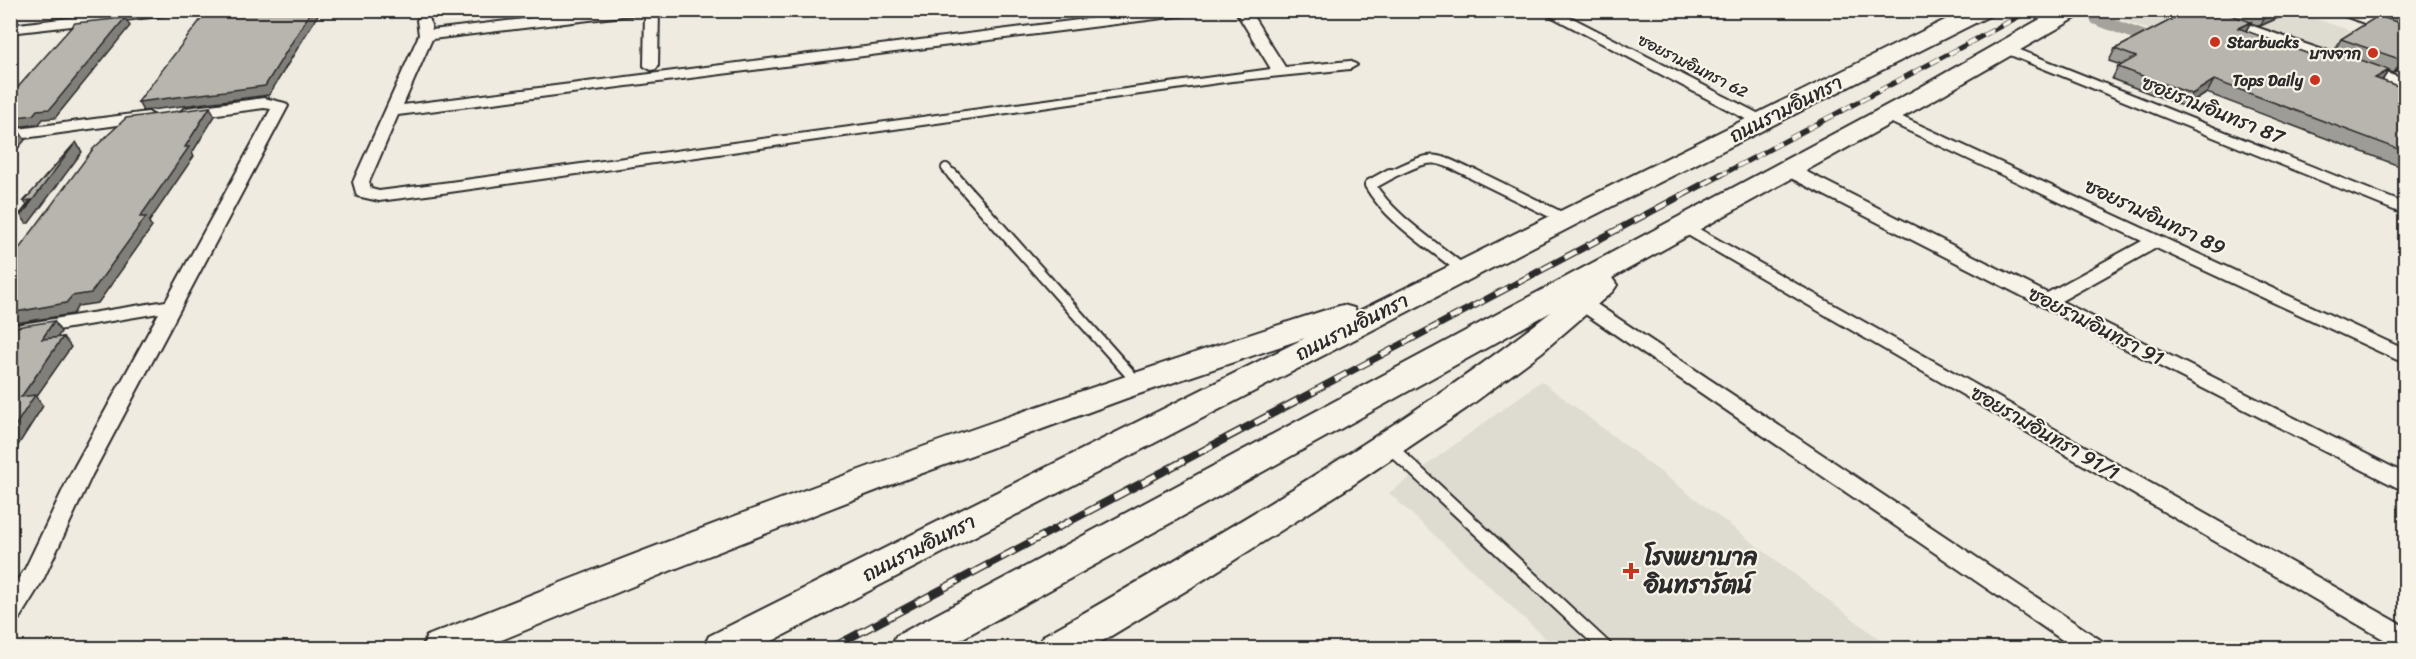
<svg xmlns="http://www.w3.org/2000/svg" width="2416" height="659" font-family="Sriracha,'Playpen Sans Thai',sans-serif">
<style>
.built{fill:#dedbd1}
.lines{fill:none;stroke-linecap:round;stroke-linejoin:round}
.canal{fill:#a4a29a;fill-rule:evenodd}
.service-far2-casing{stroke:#2b2b2b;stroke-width:12}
.service-far1-casing{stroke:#2b2b2b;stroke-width:14}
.service-casing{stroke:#2b2b2b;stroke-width:16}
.minor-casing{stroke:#2b2b2b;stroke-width:4}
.primary-casing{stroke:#2b2b2b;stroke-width:4}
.service-far2{stroke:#f7f3e8;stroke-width:8}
.service-far1{stroke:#f7f3e8;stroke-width:10}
.service{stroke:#f7f3e8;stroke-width:12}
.minor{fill:#f7f3e8;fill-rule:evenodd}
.primary{fill:#f7f3e8;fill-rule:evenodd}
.rail-far2-casing{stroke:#2b2b2b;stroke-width:5}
.rail-far1-casing{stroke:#2b2b2b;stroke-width:7}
.rail-casing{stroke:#2b2b2b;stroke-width:8}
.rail-far2{stroke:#f7f3e8;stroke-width:4;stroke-dasharray:10;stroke-linecap:butt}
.rail-far1{stroke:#f7f3e8;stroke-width:4.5;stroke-dasharray:13;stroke-linecap:butt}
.rail{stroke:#f7f3e8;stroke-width:5;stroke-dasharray:16;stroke-linecap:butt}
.wall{fill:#9e9c96;stroke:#2b2b2b;stroke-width:1.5}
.shaded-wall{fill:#817f7a;stroke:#2b2b2b;stroke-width:1.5}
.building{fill:#b8b5ae;stroke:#2b2b2b;stroke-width:1.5}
.poi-dot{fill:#c8321e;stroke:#f7f3e8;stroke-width:2}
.labels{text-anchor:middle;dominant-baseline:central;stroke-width:4.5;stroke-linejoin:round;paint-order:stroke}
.far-poi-label{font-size:16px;font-weight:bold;fill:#2b2b2b;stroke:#f7f3e8;text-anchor:end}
.far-street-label{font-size:16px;fill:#2b2b2b;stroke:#f7f3e8}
.street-label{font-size:20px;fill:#2b2b2b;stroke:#f7f3e8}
.near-poi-label{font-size:24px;font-weight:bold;fill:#2b2b2b;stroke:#f7f3e8;text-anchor:start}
</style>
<rect width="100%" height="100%" fill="#efebe0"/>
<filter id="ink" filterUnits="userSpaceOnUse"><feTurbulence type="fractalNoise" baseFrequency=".0167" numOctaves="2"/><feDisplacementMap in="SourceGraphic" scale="12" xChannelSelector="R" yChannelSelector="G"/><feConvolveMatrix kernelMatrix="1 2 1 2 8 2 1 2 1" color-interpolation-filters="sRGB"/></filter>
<g filter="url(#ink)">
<!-- built -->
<g class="built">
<path d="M2109,10l184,1 112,38v78l-301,-114z"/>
<path d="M1541,381l350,267h-335l-167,-155z"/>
</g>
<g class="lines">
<!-- canal -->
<path class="canal" d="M2100,14l81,30 3,4 -3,4h-14l-74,-28 -3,-4 3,-4z"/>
<!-- service-far2 casing -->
<g class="service-far2-casing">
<g id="service-far2">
<path d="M2340,10l66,24"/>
<path d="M2235,24l96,33"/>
<path d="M2371,72l35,12"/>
<path d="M946,168l7,8"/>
<path d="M1387,176c47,-21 42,-23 89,0"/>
</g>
</g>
<!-- service-far1 casing -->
<g class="service-far1-casing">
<g id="service-far1">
<path d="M952,174l186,209"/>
<path d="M1390,174l-20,11c19,33 64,61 94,86"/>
<path d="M1473,174l92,45"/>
</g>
</g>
<!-- service casing -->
<g class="service-casing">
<path id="service" d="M1389,446l217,202"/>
</g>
<!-- minor casing -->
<g class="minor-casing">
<g id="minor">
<path d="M136,10h48l-7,4 -167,19v-8z"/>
<path d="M599,10h60l-1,56 -2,3 -5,1 -7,-4 1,-55 -6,3 -207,25 -29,66 755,-95h44l-7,4 -797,101 -29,67 2,7 8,2 71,-9 821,-113 -36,-59h14l36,57 65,-6 7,4 -7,4 -118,12 -782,111 -71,9 -22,-5 -4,-14 66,-147 -2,-15 2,-3h10l3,13z"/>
<path d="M1539,10h18l210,108 2,3 -2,3h-12z"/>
<path d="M2005,44l401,160v11l-406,-164 -2,-3z"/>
<path d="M264,98l21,5 3,3 -196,369 -49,105 -24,39 -9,3v-31l15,-22 45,-94 89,-162 -149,25v-12l156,-25 105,-192 -7,-1 -78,10 -8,-5 8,-5z"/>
<path d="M1885,109l521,241v14l-250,-116 -95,53 345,173v18l-625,-319 -2,-4 2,-4h12l254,128 95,-52 -263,-124 -2,-3z"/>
<path d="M148,112l8,5 -2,3 -144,20v-10z"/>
<path d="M1685,221l721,406v21l-9,-1 -718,-417 -3,-4 3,-4z"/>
<path d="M1582,297l7,2 513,342 3,7h-31l-499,-341 -3,-4 3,-4z"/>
</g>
</g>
<!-- primary casing -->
<g class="primary-casing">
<g id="primary">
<path d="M1965,10h29l-3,5 -416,210 -816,423h-56l6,-12 596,-298 -178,60 -226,83 -224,87 -195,80h-61l6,-12c298,-120 599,-230 905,-328l11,-3 11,3 3,4z"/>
<path d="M2056,10h28l-3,5 -144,83 -325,180 5,7 -4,6 -71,61 -75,56 -116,78 -159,101 -101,61h-54l6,-12c76,-42 152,-88 227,-133 97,-60 192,-121 281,-191l-606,336h-55l6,-12 1023,-548z"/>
</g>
</g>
<!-- service-far2 -->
<use href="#service-far2" class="service-far2"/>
<!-- service-far1 -->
<use href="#service-far1" class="service-far1"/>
<!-- service -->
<use href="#service" class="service"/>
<!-- minor -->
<use href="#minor" class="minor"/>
<!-- primary -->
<use href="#primary" class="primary"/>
<!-- rail-far2 casing -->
<g class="rail-far2-casing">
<path id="rail-far2" d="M1719,176l312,-166"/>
</g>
<!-- rail-far1 casing -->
<g class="rail-far1-casing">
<path id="rail-far1" d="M1312,392l410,-218"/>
</g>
<!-- rail casing -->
<g class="rail-casing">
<path id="rail" d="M831,648l484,-257"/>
</g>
<!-- rail-far2 -->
<use href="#rail-far2" class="rail-far2"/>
<!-- rail-far1 -->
<use href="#rail-far1" class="rail-far1"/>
<!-- rail -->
<use href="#rail" class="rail"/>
</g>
<!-- wall -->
<path class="wall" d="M2190,10h106l-36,16 -10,-3 -4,8 68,25 20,-5 7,-12 36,-22 -17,-7h46v55l-12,8 -6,-2 -6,10 24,8v73l-7,4 -192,-73 -22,14 -73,-28 6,-12 3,-2 -12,-4 6,-12z"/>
<!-- shaded-wall -->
<g class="shaded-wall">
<path d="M312,10h9l-52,85 -126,16 -5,-9z"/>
<path d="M2275,10h21l-36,16 7,-12z"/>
<path d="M125,18l5,8 -75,92 -12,1 -4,5 -29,4v-10z"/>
<path d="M2251,22l-7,12 -6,-6z"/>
<path d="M2406,58v7l-12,8 8,-13z"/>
<path d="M2389,70l-8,12 -6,-4z"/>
<path d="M2214,80l-7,13 -22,14 7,-13z"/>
<path d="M210,107l5,9 -23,37 2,3 -45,66 3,5 -54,76 -20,3 -5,8 -63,10v-11l62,-17 68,-79z"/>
<path d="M19,131l6,9 -15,18v-17z"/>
<path d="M76,142l6,10 -53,71h-3l-6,-9 8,-7 -4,-6z"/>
<path d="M2406,157v5l-7,4z"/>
<path d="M54,321l7,11 -12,18 -7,-11z"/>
<path d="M63,337l8,10 -35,50 7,9 -33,52v-24l11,-37z"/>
</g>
<!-- building -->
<g class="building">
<path d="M208,10h104l-47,76 -127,16z"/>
<path d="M2190,10h27l34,12 -13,6 76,28 13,-8 62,22 -14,8 31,11v63l-192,-72 -22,14 -74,-27 18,-10 -21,-8z"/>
<path d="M2257,10h18l-8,4z"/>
<path d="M2378,16l28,9v33l-4,2 -61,-21z"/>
<path d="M125,18l-75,91 -13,1 -4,5 -23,3v-22l65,-73z"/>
<path d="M210,107l-25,40h4l-49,70h6l-55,76 -19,3 -6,7 -56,10v-52l83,-112 33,-31z"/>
<path d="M19,131l-9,10v-9z"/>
<path d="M76,142l-53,71 -3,1 11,-14 -7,1z"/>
<path d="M54,321l-12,18 21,-2 -42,60 14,-2 -25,39v-106z"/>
</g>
</g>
<!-- markers -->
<g class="poi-dot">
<circle cx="2215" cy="42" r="6"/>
<circle cx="2373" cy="53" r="6"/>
<circle cx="2315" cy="80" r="6"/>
<path d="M1628 562h6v6h6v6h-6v6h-6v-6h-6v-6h6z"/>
</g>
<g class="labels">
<!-- far-poi labels -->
<g class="far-poi-label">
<text x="2227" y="42" text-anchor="start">Starbucks</text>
<text x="2361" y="53">บางจาก</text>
<text x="2303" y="80">Tops Daily</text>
</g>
<!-- far-street labels -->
<g class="far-street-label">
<text transform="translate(1693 66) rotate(27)">ซอยรามอินทรา 62</text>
</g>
<!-- street labels -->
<g class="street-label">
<text transform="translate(1786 109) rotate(-27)">ถนนรามอินทรา</text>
<text transform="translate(2213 110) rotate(22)">ซอยรามอินทรา 87</text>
<text transform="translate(2155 217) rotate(25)">ซอยรามอินทรา 89</text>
<text transform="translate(2096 326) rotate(27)">ซอยรามอินทรา 91</text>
<text transform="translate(1352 327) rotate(-27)">ถนนรามอินทรา</text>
<text transform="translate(2045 433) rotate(30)">ซอยรามอินทรา 91/1</text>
<text transform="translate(919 548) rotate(-27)">ถนนรามอินทรา</text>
</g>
<!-- near-poi labels -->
<g class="near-poi-label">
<text x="1644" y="557">โรงพยาบาล<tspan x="1644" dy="28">อินทรารัตน์</tspan></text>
</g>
</g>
<!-- margin -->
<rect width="2416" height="659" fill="none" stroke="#f7f3e8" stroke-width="36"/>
<rect x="18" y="18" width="2380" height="623" fill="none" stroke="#2b2b2b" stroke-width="2" filter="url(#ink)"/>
</svg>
